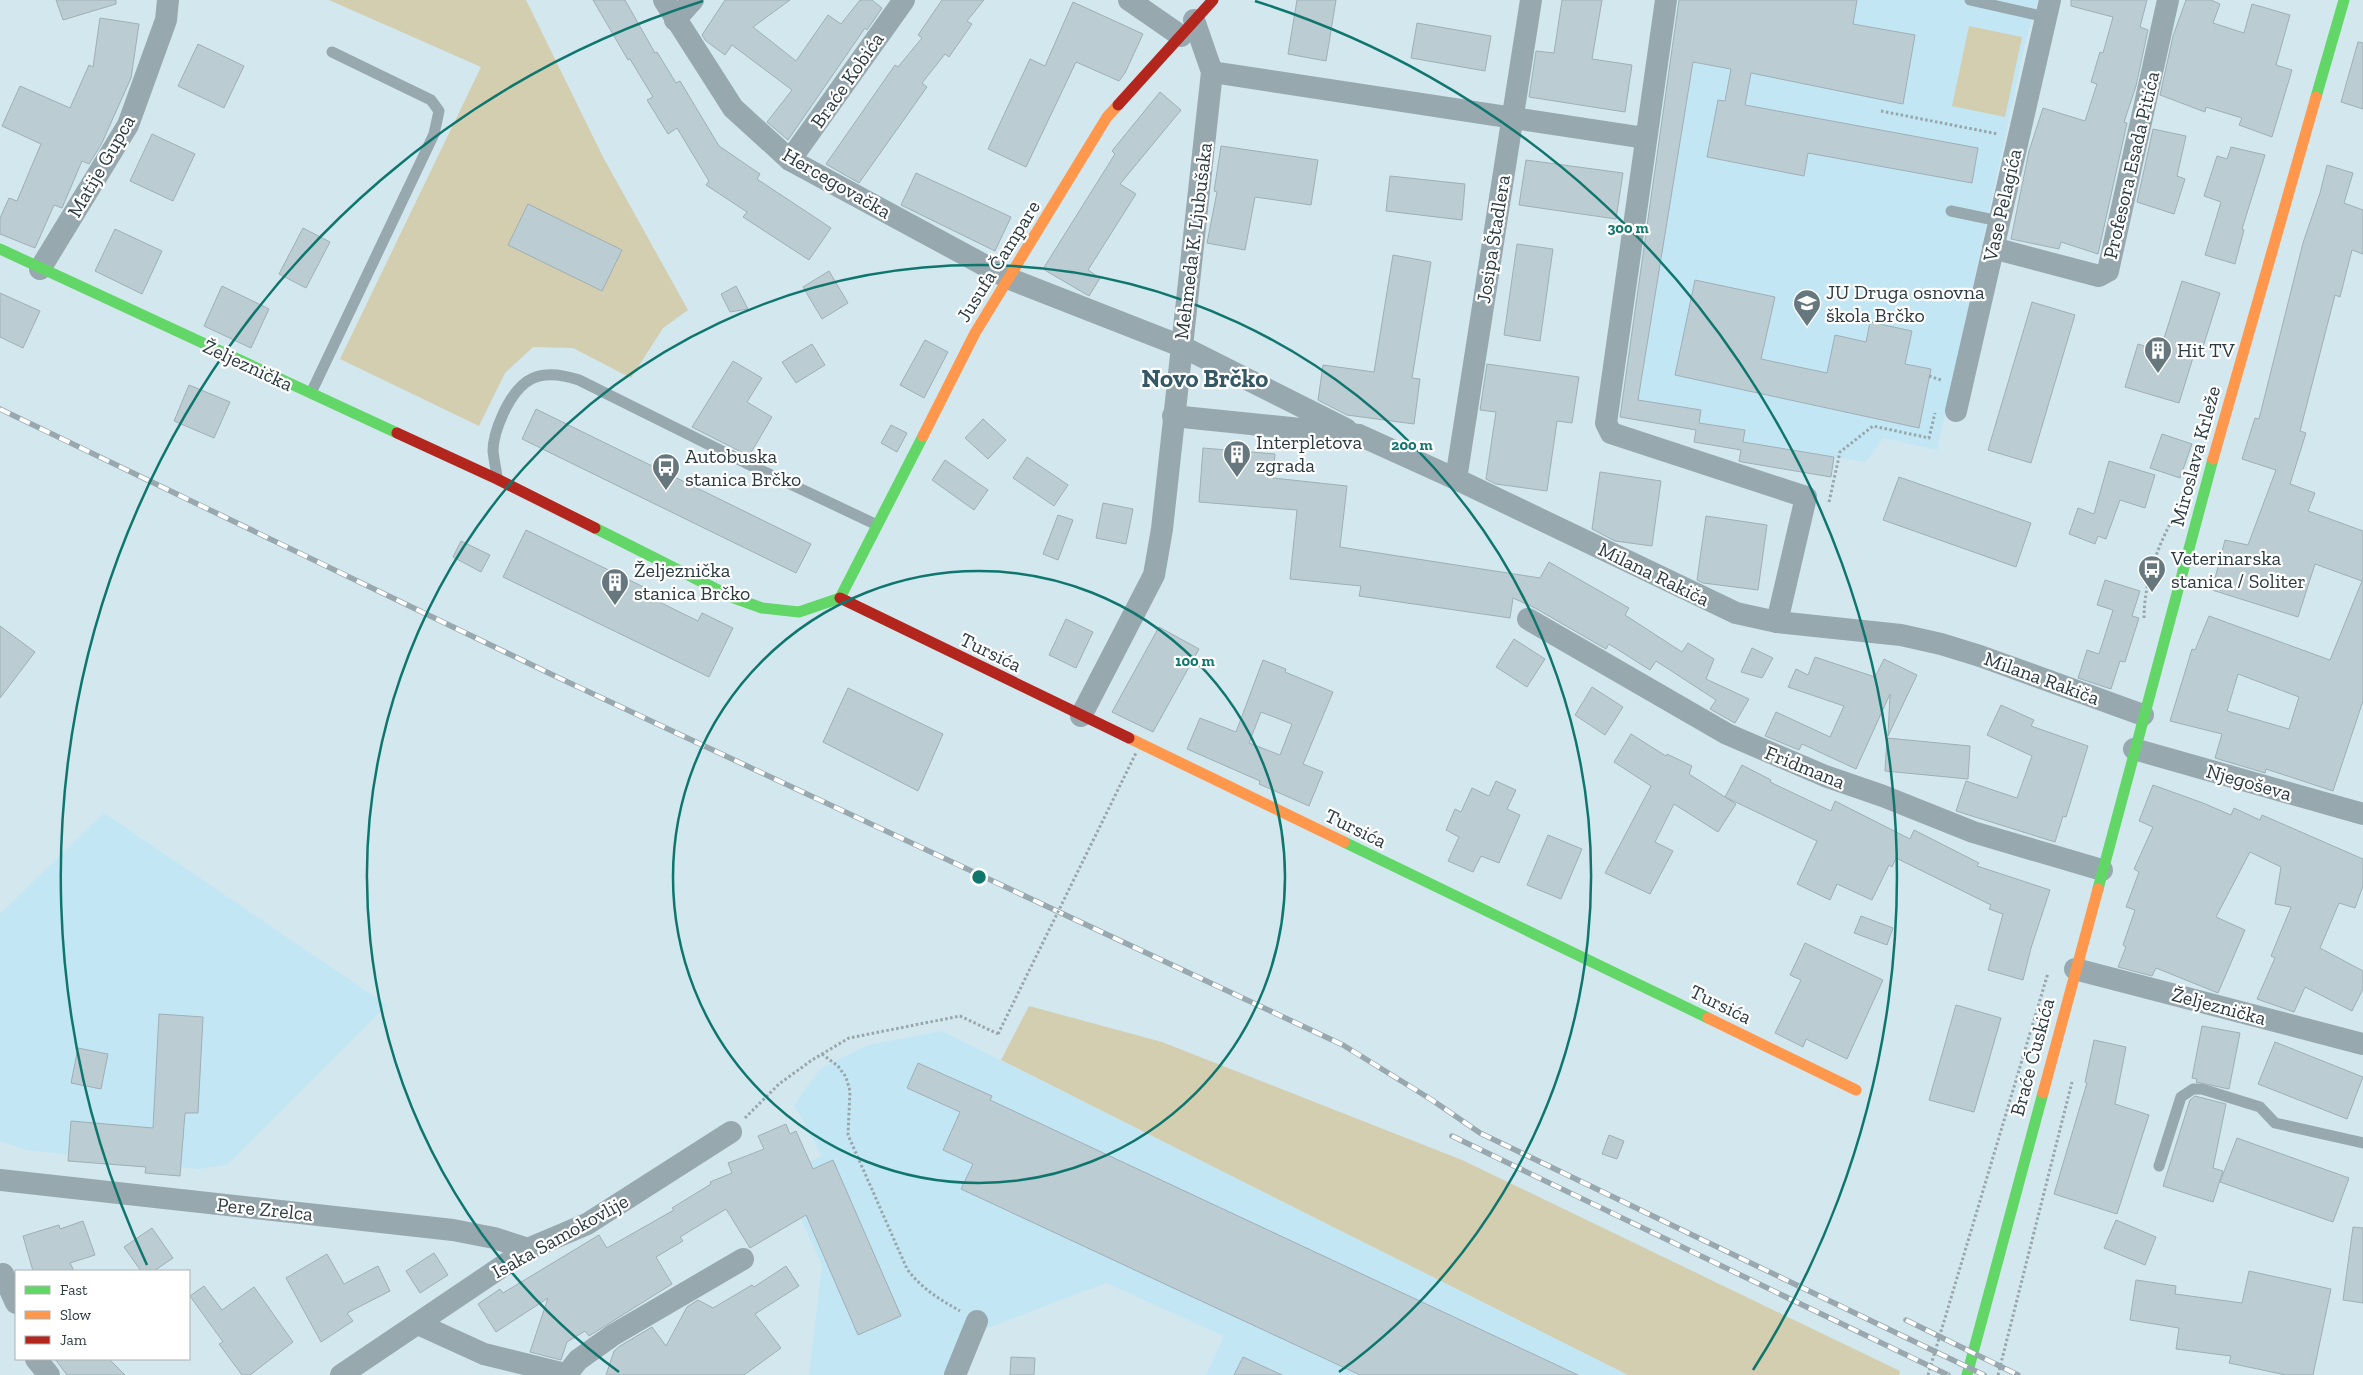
<svg xmlns="http://www.w3.org/2000/svg" width="2363" height="1375" font-family="'Zilla Slab',serif">
<style>
.built{fill:#c3e6f4}
.green{fill:#d2ceaf}
.building{fill:#bbccd2;stroke:#9fafb6;fill-rule:evenodd}
.lines{fill:none;stroke-linecap:round;stroke-linejoin:round}
.path{stroke:#97a6ab;stroke-width:3;stroke-dasharray:2.5 2.5;stroke-linecap:butt}
.lane{stroke:#97a8af;stroke-width:11}
.street{stroke:#97a8af;stroke-width:22}
.fast{stroke:#63d668;stroke-width:11}
.slow{stroke:#ff974d;stroke-width:11}
.jam{stroke:#b3261e;stroke-width:11}
.rail-casing{stroke:#98a8ae;stroke-width:5.5}
.rail{stroke:#fff;stroke-width:4;stroke-dasharray:11;stroke-linecap:butt}
.path-bridge{stroke:#97a6ab;stroke-width:3;stroke-dasharray:2.5 2.5;stroke-linecap:butt}
.ring{fill:none;stroke:#0f766e;stroke-width:2.5}
.labels{text-anchor:middle;dominant-baseline:central;stroke-width:4.5;stroke-linejoin:round;paint-order:stroke}
.street-label{font-size:20px;fill:#2c3b41;stroke:#fff}
.poi-label{font-size:20px;fill:#2c3b41;stroke:#fff;text-anchor:start}
.district-label{font-size:25px;font-weight:bold;fill:#355865;stroke:#fff}
.centre{fill:#0f766e;stroke:#fff;stroke-width:2.5}
.ring-label{font-size:15px;text-anchor:middle;font-weight:bold;fill:#0f766e;stroke:#fff;stroke-width:4.5;stroke-linejoin:round;paint-order:stroke}
</style>
<rect width="100%" height="100%" fill="#d3e7ef"/>
<!-- built -->
<g class="built">
<path d="M1696,0h342l-11,35 -90,415 -54,-12 -17,24 -123,-20 2,-12 -46,-7 1,-13 -62,-10 53,-327z"/>
<path d="M104,813l283,192 -160,160 -28,4 -173,-19 -26,-9v-227z"/>
<path d="M942,1031l686,344h-422l18,-39 -118,-53 -121,46 -37,46h-139l13,-110 -41,-90 41,-19 -28,-51 26,-36 48,-24z"/>
</g>
<!-- green -->
<g class="green">
<path d="M329,0h197l77,157 85,153 -25,18 -32,50 -58,-30 -40,-1 -28,26 -26,53 -139,-67 141,-292z"/>
<path d="M1969,26l53,11 -17,80 -53,-11z"/>
<path d="M1029,1006l133,36 300,118 438,211 -1,4h-271l-627,-315z"/>
</g>
<!-- building -->
<g class="building">
<path d="M56,0h60v4l-53,16z"/>
<path d="M593,0h32l30,53 2,-1 19,31 4,-2 39,65 41,28 -3,5 74,49 -22,32 -66,-43 4,-5 -41,-27 3,-4 -32,-53 -9,6 -21,-34 6,-3 -23,-38 -2,1z"/>
<path d="M725,0h65l-37,27 43,34 32,-46 13,9 19,-24h12l10,8 -15,22 -2,-2 -77,112 -21,-18 25,-32 -60,-45 -7,10 -19,-14 -4,-6z"/>
<path d="M942,0h42l-17,21 5,3 -23,33 -4,-3 -23,29 5,4 -68,96 -33,-19 69,-99 3,2 24,-29 -4,-3z"/>
<path d="M1297,0h39l-10,61 -38,-7z"/>
<path d="M1562,0h40l-10,59 40,6 -7,47 -96,-15 7,-46 18,2z"/>
<path d="M1679,0h178l-4,24 62,11 -12,69 -152,-31 -6,32 233,43 -6,35 -164,-30 -4,23 -97,-19 11,-57 7,1 6,-32 -38,-7 -55,338 63,10 -2,13 46,7 -2,12 91,15 -3,20 -89,-15 -3,-1 2,-11 -47,-8 2,-12 -76,-13z"/>
<path d="M2071,0h76l-7,27 8,3 -12,56 -12,36 3,1 -29,131 -37,-12 -2,7 -48,-10 18,-88 14,-43 42,13 12,-37 -6,-2 9,-30 3,1 10,-36 -42,-11z"/>
<path d="M2186,0h25l9,4 -7,19 31,10 8,-29 38,11 -14,50 16,5 -20,67 -33,-12 3,-7 -36,-11 -1,5 -45,-17 13,-59z"/>
<path d="M1073,2l70,32 -18,39 -6,8 -43,-19 -50,105 -38,-18 42,-90 15,7z"/>
<path d="M100,18l39,6 -8,54 -30,67 -12,19 -7,-3 -20,47 -8,-3 -19,43 -35,-14v-16l9,-20 8,3 24,-57 -39,-18 18,-40 50,22 19,-43 4,2z"/>
<path d="M1417,23l74,13 -6,35 -74,-13z"/>
<path d="M2358,42l5,1v66l-22,-7z"/>
<path d="M198,44l46,22 -20,42 -46,-22z"/>
<path d="M1160,92l21,18 -61,74 16,10 -48,76 12,8 -11,18 -46,-27 72,-115 -3,-3z"/>
<path d="M2153,129l33,7 -9,40 8,3 -11,35 -37,-12z"/>
<path d="M152,134l43,20 -22,47 -43,-20z"/>
<path d="M1221,146l97,14 -7,45 -56,-8 -10,53 -38,-7 10,-51 -3,-1z"/>
<path d="M2231,147l34,8 -23,74 2,1 -9,34 -30,-9 16,-53 -17,-6 13,-40 10,3z"/>
<path d="M1526,160l97,13 -7,46 -97,-14z"/>
<path d="M2327,165l26,8 -9,30 19,7v44l-11,-4 -12,47 -5,-2 -35,136 6,2 -16,51 25,9 -7,18 55,20v170l-30,90 -67,-22 -1,4 -50,-15 7,-24 -52,-13 22,-72 3,1 14,-34 121,44 32,-79 -47,-17 -17,53 -86,-27 13,-50 23,5 28,-75 -34,-11 13,-41 4,1 44,-176 17,-50zM2238,674l61,23 -10,32 -62,-18z"/>
<path d="M916,173l95,44 -16,34 -94,-46z"/>
<path d="M1390,176l75,8 -3,36 -76,-9z"/>
<path d="M528,204l94,46 -20,41 -94,-46z"/>
<path d="M303,228l27,14 -24,46 -27,-14z"/>
<path d="M115,229l47,22 -20,43 -47,-23z"/>
<path d="M1517,244l36,5 -13,92 -36,-6z"/>
<path d="M1393,255l38,7 -19,116 8,1 -6,45 -67,-9 -29,-15 5,-35 51,7z"/>
<path d="M829,271l19,32 -26,16 -19,-32z"/>
<path d="M1695,280l80,17 -14,62 66,14 8,-38 31,7 4,-20 42,9 -7,33 26,5 -12,59 -244,-53z"/>
<path d="M2182,281l38,12 -18,57 -6,-2 -17,55 -54,-16 13,-43 22,7z"/>
<path d="M222,286l47,23 -18,39 -47,-22z"/>
<path d="M736,286l12,23 -18,3 -9,-18z"/>
<path d="M0,293l40,18 -17,37 -23,-11z"/>
<path d="M2032,302l43,13 -44,148 -43,-13z"/>
<path d="M925,340l23,12 -24,46 -24,-13z"/>
<path d="M812,344l13,21 -29,18 -14,-21z"/>
<path d="M733,361l29,17 -15,24 25,15 -23,39 -57,-29z"/>
<path d="M1487,364l92,13 -7,46 -15,-2 -10,70 -51,-7 -10,-5 10,-67 -16,-2z"/>
<path d="M189,385l41,17 -16,36 -40,-17z"/>
<path d="M536,409l275,135 -15,29 -274,-134z"/>
<path d="M983,419l23,21 -18,19 -23,-21z"/>
<path d="M891,425l16,8 -10,19 -16,-9z"/>
<path d="M2162,434l30,10 -12,34 -30,-10z"/>
<path d="M1203,448l72,6 -2,24 74,8 -7,61 200,31 9,-16 80,46 -4,7 57,37 6,-9 26,16 -8,20 43,20 -14,24 -2,-1 -23,-13 6,-9 -60,-39 -6,9 -41,-26 -3,5 -71,-41 -22,-10 -3,20 -151,-22 2,-10 -71,-7 7,-69 -98,-8z"/>
<path d="M1027,457l41,28 -14,21 -41,-28z"/>
<path d="M945,460l43,30 -14,20 -42,-30z"/>
<path d="M2109,461l46,14 -10,33 -25,-8 -14,39 -8,-3 -3,8 -26,-10 9,-26 16,6z"/>
<path d="M1600,472l61,9 -9,65 -37,-5 -23,-12z"/>
<path d="M1899,477l132,46 -15,44 -133,-47z"/>
<path d="M1103,503l30,6 -7,35 -30,-6z"/>
<path d="M1058,515l15,5 -15,40 -15,-6z"/>
<path d="M1706,516l61,9 -9,65 -55,-7 -6,-3z"/>
<path d="M526,530l130,63 -3,6 45,22 4,-8 31,15 -24,49 -206,-100z"/>
<path d="M461,541l29,14 -9,17 -28,-15z"/>
<path d="M2105,580l35,11 -8,25 7,2 -14,44 -5,-1 -9,28 -33,-11 9,-28 12,4 14,-44 -16,-5z"/>
<path d="M1066,619l27,13 -17,36 -27,-13z"/>
<path d="M0,626l35,26 -35,46z"/>
<path d="M1159,627l40,22 -46,83 -41,-20z"/>
<path d="M1514,639l31,20 -18,28 -31,-20z"/>
<path d="M1752,648l21,10 -11,20 -21,-6z"/>
<path d="M1815,657l60,20 9,-18 33,16 -29,61 2,-42 -34,75 -54,-25 -3,6 -34,-14 11,-24 54,25 14,-31 -56,-19 8,-18 12,6z"/>
<path d="M1263,660l23,9 -1,3 48,20 -30,72 20,8 -14,34 -50,-22 1,-3 -73,-32 13,-31 36,14zM1261,712l31,12 -12,31 -31,-12z"/>
<path d="M1592,687l31,20 -18,28 -30,-20z"/>
<path d="M848,688l95,46 -25,57 -95,-49z"/>
<path d="M2001,705l33,15 -3,6 57,20 -22,71 -3,-1 -8,26 -99,-31 10,-30 51,17 15,-42 -45,-21z"/>
<path d="M1631,734l35,22 1,-2 25,12 -3,8 47,30 -18,28 -44,-28 -19,38 18,9 -23,43 -45,-21 46,-87 -37,-24z"/>
<path d="M1887,738l83,8 -2,33 -83,-8z"/>
<path d="M1742,765l29,15 -1,2 61,29 4,-10 75,38 4,-9 65,33 -2,3 73,24 -19,58 -8,32 -35,-10 15,-56 -14,-5 2,-4 -95,-47 -4,9 -3,-2 -17,35 -35,-16 -7,16 -33,-16 20,-43 -92,-44z"/>
<path d="M1496,781l20,9 -9,19 13,6 -21,48 -18,-7 -8,16 -25,-11 11,-24 -13,-7 9,-21 6,3 11,-24 17,8z"/>
<path d="M2153,785l50,18 28,12 3,-7 26,12 2,-5 101,44v27l-8,22 -16,-5 -19,45 43,23v18l-11,22 -47,-24 -11,25 -37,-13 18,-41 -4,-2 20,-49 -16,-3 6,-37 -31,-15 -34,65 29,13 -27,63 -62,-25 -4,8 -34,-9 8,-20 -3,-2 12,-35 -9,-3 13,-35 -5,-3 19,-42 -14,-6z"/>
<path d="M1548,835l34,14 -21,50 -34,-14z"/>
<path d="M1861,916l32,12 -6,17 -33,-12z"/>
<path d="M1805,943l78,37 -36,79 -41,-20 -3,8 -28,-14 26,-53 -11,-5z"/>
<path d="M1956,1005l45,13 -27,94 -45,-12z"/>
<path d="M159,1014l44,3 -5,96h-13l-5,63 -35,-3 1,-6 -78,-6 3,-40 82,7z"/>
<path d="M2202,1026l38,7 -11,56 -33,-7 1,-3 -5,-1z"/>
<path d="M2094,1040l32,7 -11,57 34,11 -32,99 -63,-20 33,-111 -2,-1z"/>
<path d="M2275,1042l88,35 -16,42 -89,-35z"/>
<path d="M78,1048l30,6 -7,35 -30,-6z"/>
<path d="M918,1063l74,33 -2,4 588,275h-218l-399,-186 12,-25 -30,-14 17,-38 -53,-24z"/>
<path d="M2195,1096l31,8 -13,64 10,3 -10,31 -50,-16 27,-86z"/>
<path d="M786,1124l4,10 6,-3 17,38 20,-9 68,156 -43,19 -52,-120 -56,33 -24,-39 -46,28 3,4 -27,16 16,27 -83,52 -4,-5 -18,11 -6,18 -31,-8 18,-54 -52,34 -18,-28 22,-15 3,4 96,-58 8,13 67,-38 -2,-2 39,-24 -1,-2 22,-9 -4,-10 36,-14 -6,-13z"/>
<path d="M1609,1135l15,6 -7,18 -15,-5z"/>
<path d="M2237,1138l112,40 -16,44 -113,-40z"/>
<path d="M2116,1220l40,17 -11,28 -41,-17z"/>
<path d="M83,1221l12,34 -25,8 4,8h-41l-10,-35 36,-11 1,4z"/>
<path d="M2353,1227l10,1v75l-20,-3z"/>
<path d="M152,1228l21,30 -19,13h-13l-17,-24z"/>
<path d="M434,1253l14,22 -28,18 -14,-22z"/>
<path d="M327,1254l17,30 34,-18 12,25 -43,22 6,8 -32,21 -35,-64z"/>
<path d="M786,1266l13,20 -44,28 26,34 -37,27h-138l8,-24 6,-5 32,-19 14,19 21,-39 11,-7 15,8 39,-23 2,2z"/>
<path d="M2249,1271l82,18 -18,86h-27l-57,-12 2,-7 -55,-7 3,-21 -49,-8 6,-40 40,6 -1,8 67,9z"/>
<path d="M204,1286l18,24 32,-23 39,55 -43,33h-8l-23,-31 4,-2 -33,-46z"/>
<path d="M1011,1357l24,1 -1,17h-24z"/>
<path d="M1243,1357l39,18h-48z"/>
<path d="M55,1359h54l16,16h-58z"/>
</g>
<g class="lines">
<!-- path -->
<g class="path">
<path d="M1881,111l117,23"/>
<path d="M1929,376l12,4"/>
<path d="M1829,502l11,-50 33,-26 56,12 6,-25"/>
<path d="M2144,618c0,-32 11,-65 26,-94"/>
<path d="M822,1054l16,12 8,11 4,14 -2,44 59,134c15,20 32,30 53,42"/>
<path d="M745,1118l34,-34 33,-24 37,-22 111,-22 38,18"/>
<path d="M1928,1375l120,-402"/>
<path d="M1998,1375l74,-293"/>
</g>
<!-- lane -->
<g class="lane">
<path d="M1970,0l76,17"/>
<path d="M1951,211l48,10"/>
<path d="M311,393l123,-259 5,-23 -8,-11 -99,-48"/>
<path d="M497,477c-1,-8 -3,-17 -4,-26 0,-13 5,-26 10,-37 17,-37 37,-47 76,-34l169,84 129,61"/>
<path d="M2159,1166l22,-69 12,-8h9l58,18 15,16 88,20"/>
</g>
<!-- street -->
<g class="street">
<path d="M664,0l69,108 57,52 220,119 171,67 165,83"/>
<path d="M1129,0l52,36"/>
<path d="M1666,0l-60,423 5,10 195,64 -29,125"/>
<path d="M675,20l18,-20"/>
<path d="M1212,72l433,66"/>
<path d="M790,160l114,-160"/>
<path d="M1993,248l106,28 9,-5 60,-271"/>
<path d="M40,269l88,-144 38,-105 2,-20"/>
<path d="M1956,411l94,-411"/>
<path d="M1173,416l186,19 97,44 280,134 41,9 124,13 40,9 39,12 163,59"/>
<path d="M1456,479l75,-479"/>
<path d="M1528,619l199,115 98,42 58,20 90,36 129,38"/>
<path d="M1081,716l73,-141 8,-46 50,-457 -18,-52"/>
<path d="M2134,749l229,65"/>
<path d="M2075,969l288,75"/>
<path d="M0,1180l453,50 41,8 34,11"/>
<path d="M0,1278l3,-4 13,29"/>
<path d="M418,1324l66,30 85,21"/>
<path d="M36,1359l13,16"/>
<path d="M567,1374l11,-14 35,-25 130,-76"/>
<path d="M341,1375l187,-126 59,-25 144,-92"/>
<path d="M955,1375l22,-54"/>
</g>
<!-- fast -->
<g class="fast">
<path d="M2316,97l28,-97"/>
<path d="M0,249l397,184"/>
<path d="M595,528l139,70 28,10 37,4 41,-14 83,-162"/>
<path d="M1344,842l364,176"/>
<path d="M2098,889l115,-430"/>
<path d="M1967,1375l76,-282"/>
</g>
<!-- slow -->
<g class="slow">
<path d="M923,436l52,-103 132,-216 11,-12"/>
<path d="M2213,459l103,-362"/>
<path d="M1129,738l215,104"/>
<path d="M1708,1018l148,72"/>
<path d="M2043,1093l55,-204"/>
</g>
<!-- jam -->
<g class="jam">
<path d="M1118,105l95,-105"/>
<path d="M397,433l100,46 98,49"/>
<path d="M840,598l289,140"/>
</g>
<!-- rail casing -->
<g class="rail-casing">
<g id="rail">
<path d="M0,409l557,268 786,368 89,55 48,33 504,242"/>
<path d="M1452,1136l496,239"/>
<path d="M1906,1320l112,55"/>
</g>
</g>
<!-- rail -->
<use href="#rail" class="rail"/>
<!-- path-bridge -->
<path class="path-bridge" d="M998,1034l138,-281"/>
</g>
<!-- distance rings -->
<g class="ring">
<circle cx="979" cy="877" r="306"/>
<path d="M619 1372A612 612 0 1 1 1339 1372"/>
<path d="M147 1265A918 918 0 0 1 703 1M1255 1A918 918 0 0 1 1753 1370"/>
</g>
<!-- icons -->
<defs>
<g id="school-pin" transform="scale(1.4375)"><path d="M0 17L-7.5 6A9.5 9.5 0 1 1 7.5 6Z" fill="#66777e" stroke="#fff"/><path d="M0-5L7-2L0 1L-7-2ZM-4 1L0 2.5L4 1V4Q0 6-4 4Z" fill="#fff"/></g>
<g id="building-pin" transform="scale(1.4375)"><path d="M0 17L-7.5 6A9.5 9.5 0 1 1 7.5 6Z" fill="#66777e" stroke="#fff"/><path d="M-4-6H4V6H1V3H-1V6H-4ZM-2.5-4.3h1.7v1.8h-1.7ZM.8-4.3h1.7v1.8H.8ZM-2.5-1h1.7V.8h-1.7ZM.8-1h1.7V.8H.8Z" fill="#fff"/></g>
<g id="bus-pin" transform="scale(1.4375)"><path d="M0 17L-7.5 6A9.5 9.5 0 1 1 7.5 6Z" fill="#66777e" stroke="#fff"/><path d="M-5-6H5V4H4V6H2V4H-2V6H-4V4H-5ZM-3.5-4V0h7V-4ZM-3.5 1.2v1.5H-2V1.2ZM2 1.2v1.5H3.5V1.2Z" fill="#fff"/></g>
</defs>
<g fill-rule="evenodd">
<use href="#school-pin" x="1807" y="303"/>
<use href="#building-pin" x="2158" y="350"/>
<use href="#building-pin" x="1237" y="454"/>
<use href="#bus-pin" x="666" y="467"/>
<use href="#bus-pin" x="2152" y="569"/>
<use href="#building-pin" x="615" y="582"/>
</g>
<g class="labels">
<!-- street labels -->
<g class="street-label">
<text transform="translate(847 80) rotate(-55)">Braće Kobića</text>
<text transform="translate(2131 165) rotate(-77)">Profesora Esada Pitića</text>
<text transform="translate(101 166) rotate(-60)">Matije Gupca</text>
<text transform="translate(837 183) rotate(30)">Hercegovačka</text>
<text transform="translate(2002 205) rotate(-77)">Vase Pelagića</text>
<text transform="translate(1493 239) rotate(-81)">Josipa Štadlera</text>
<text transform="translate(1193 241) rotate(-83)">Mehmeda K. Ljubušaka</text>
<text transform="translate(998 261) rotate(-58)">Jusufa Čampare</text>
<text transform="translate(248 365) rotate(25)">Željeznička</text>
<text transform="translate(2195 456) rotate(-75)">Miroslava Krleže</text>
<text transform="translate(1654 574) rotate(26)">Milana Rakiča</text>
<text transform="translate(991 652) rotate(26)">Tursića</text>
<text transform="translate(2042 678) rotate(20)">Milana Rakiča</text>
<text transform="translate(1805 767) rotate(22)">Fridmana</text>
<text transform="translate(2249 782) rotate(16)">Njegoševa</text>
<text transform="translate(1356 828) rotate(26)">Tursića</text>
<text transform="translate(1721 1004) rotate(26)">Tursića</text>
<text transform="translate(2219 1006) rotate(15)">Željeznička</text>
<text transform="translate(2032 1057) rotate(-75)">Braće Ćuskića</text>
<text transform="translate(265 1209) rotate(6)">Pere Zrelca</text>
<text transform="translate(560 1236) rotate(-29)">Isaka Samokovlije</text>
</g>
<!-- poi labels -->
<g class="poi-label">
<text x="1826" y="292">JU Druga osnovna<tspan x="1826" dy="23">škola Brčko</tspan></text>
<text x="2177" y="350">Hit TV</text>
<text x="1256" y="442">Interpletova<tspan x="1256" dy="23">zgrada</tspan></text>
<text x="685" y="456">Autobuska<tspan x="685" dy="23">stanica Brčko</tspan></text>
<text x="2171" y="558">Veterinarska<tspan x="2171" dy="23">stanica / Soliter</tspan></text>
<text x="634" y="570">Željeznička<tspan x="634" dy="23">stanica Brčko</tspan></text>
</g>
<!-- district labels -->
<g class="district-label">
<text x="1205" y="378">Novo Brčko</text>
</g>
</g>
<circle cx="979" cy="877" r="8" class="centre"/>
<g class="ring-label">
<text x="1628" y="233">300 m</text>
<text x="1412" y="450">200 m</text>
<text x="1195" y="666">100 m</text>
</g>
<!-- legend -->
<rect x="15" y="1270" width="175" height="90" fill="#ffffff" stroke="#abb1b3"/>
<rect x="25" y="1286" width="25" height="8" fill="#63d668" stroke="#abb1b3"/>
<text x="60" y="1295" font-size="15" fill="#2c3b41">Fast</text>
<rect x="25" y="1311" width="25" height="8" fill="#ff974d" stroke="#abb1b3"/>
<text x="60" y="1320" font-size="15" fill="#2c3b41">Slow</text>
<rect x="25" y="1336" width="25" height="8" fill="#b3261e" stroke="#abb1b3"/>
<text x="60" y="1345" font-size="15" fill="#2c3b41">Jam</text>
</svg>
